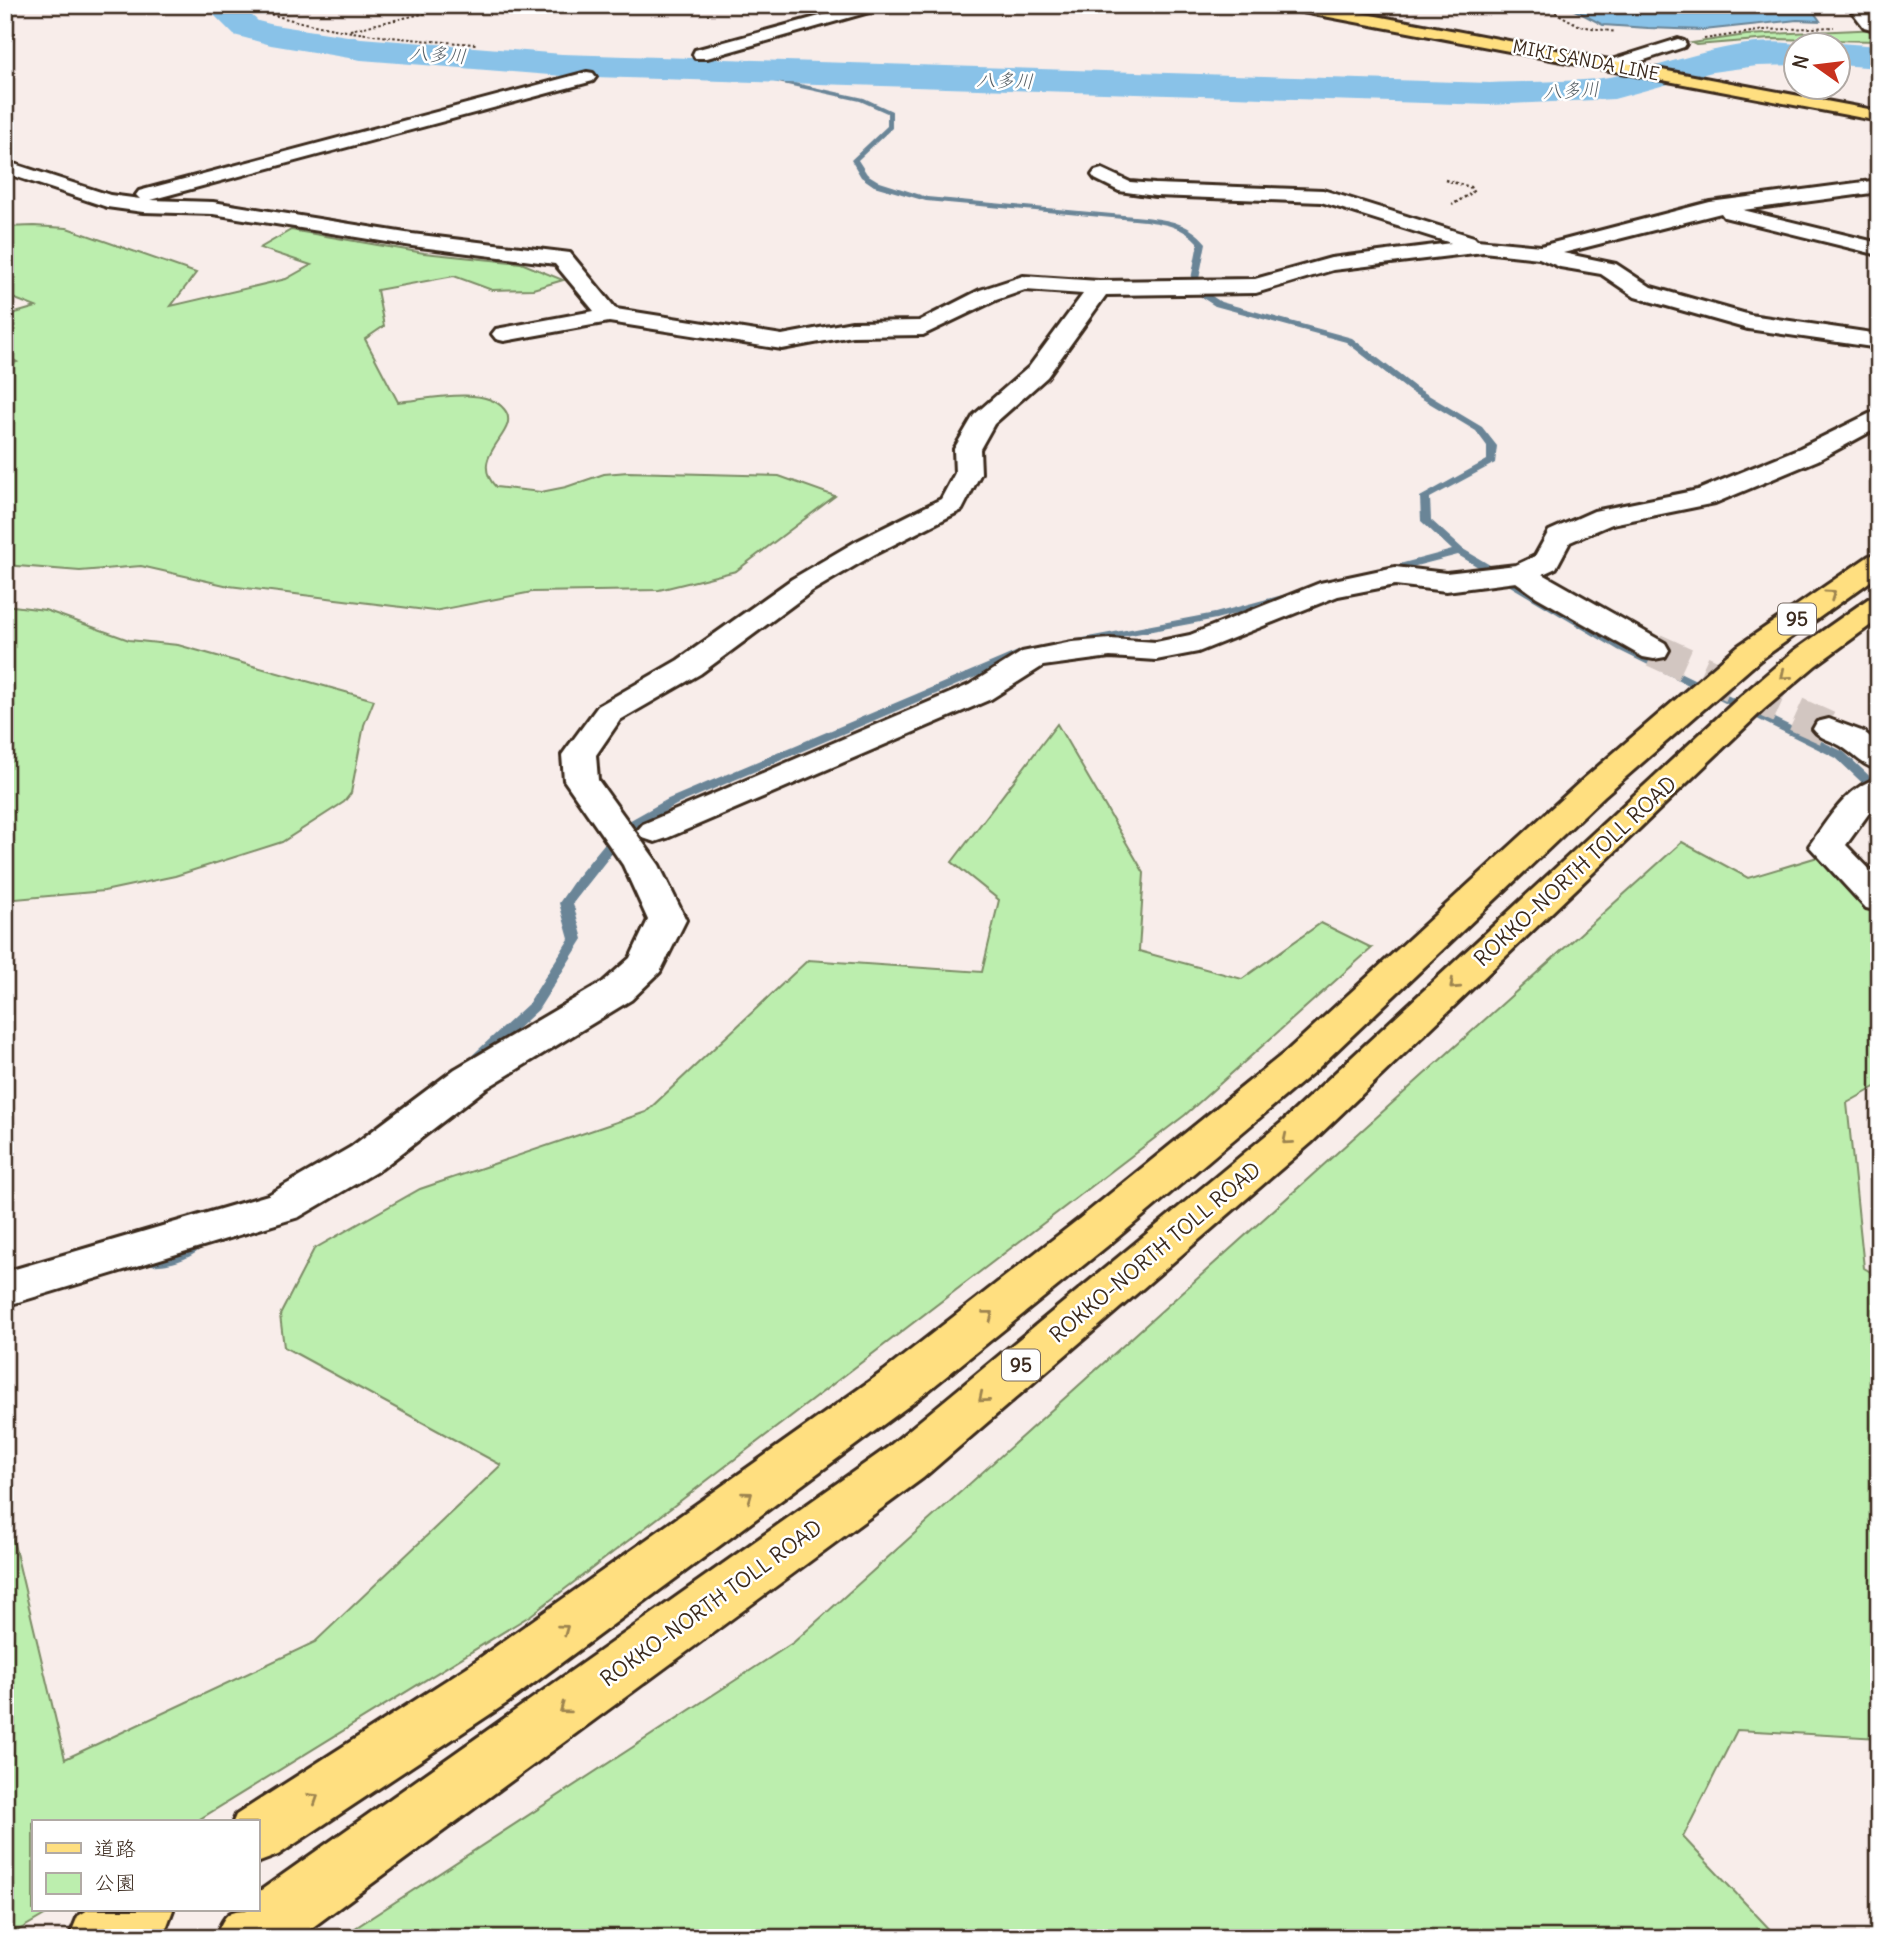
<svg xmlns="http://www.w3.org/2000/svg" width="1884" height="1943" font-family="Delius,'Klee One',sans-serif">
<style>
.green{fill:#bceeae;stroke:#7c8c66;stroke-width:2}
.water{fill:#89c2e8;stroke:#6a8597;stroke-width:2}
.lines{fill:none;stroke-linecap:round;stroke-linejoin:round}
.stream{fill:#6a8597;fill-rule:evenodd}
.river{fill:#89c2e8;fill-rule:evenodd}
.street-tunnel{stroke:#d2c6c1;stroke-width:34;stroke-dasharray:34 18;stroke-linecap:butt}
.street-casing{stroke:#3b2a1e;stroke-width:6}
.secondary-casing{stroke:#3b2a1e;stroke-width:6}
.primary-casing{stroke:#3b2a1e;stroke-width:6}
.path-far1{stroke:#3b2a1e;stroke-width:2;stroke-dasharray:2.5 2.5;stroke-linecap:butt}
.path{stroke:#3b2a1e;stroke-width:2.5;stroke-dasharray:2.5 2.5;stroke-linecap:butt}
.street{fill:#fff;fill-rule:evenodd}
.secondary{fill:#fff;fill-rule:evenodd}
.primary{fill:#ffdf80;fill-rule:evenodd}
.oneway{stroke:#9d844f}
.labels{text-anchor:middle;dominant-baseline:central;stroke-width:5;stroke-linejoin:round;paint-order:stroke}
.far-street-label{font-size:18px;fill:#3b2a1e;stroke:#fff}
.far-water-label{font-size:19px;font-style:italic;fill:#565f65;stroke:#fff}
.shield{fill:#fff;stroke:#766a62;stroke-width:2}
.shield-label{font-size:19px;font-weight:bold;fill:#3b2a1e}
.street-label{font-size:21px;fill:#3b2a1e;stroke:#fff}
</style>
<rect width="100%" height="100%" fill="#f8edea"/>
<filter id="ink" filterUnits="userSpaceOnUse"><feTurbulence type="fractalNoise" baseFrequency=".0143" numOctaves="2"/><feDisplacementMap in="SourceGraphic" scale="14" xChannelSelector="R" yChannelSelector="G"/><feConvolveMatrix kernelMatrix="1 2 1 2 8 2 1 2 1" color-interpolation-filters="sRGB"/></filter>
<g filter="url(#ink)">
<!-- green -->
<g class="green">
<path d="M1879,29v12l-109,-2 -74,6 -4,-2 54,-8z"/>
<path d="M34,226l33,2 129,45 -25,33 115,-27 25,-14 -51,-17 31,-18 133,23 97,10 42,17 -30,9 -41,1 -38,-14 -77,14 7,36 -19,13 33,63c27,-2 86,-17 106,7 20,23 -39,45 -8,78l45,5 25,-5 38,-13 24,-2 151,4 56,20 -99,75 -77,19 -127,2 -98,19 -205,-25 -88,-20 -61,5 -75,-6v-199l12,-4 -12,-7v-39l31,-9 -31,-12v-68z"/>
<path d="M5,605l40,5 84,30 49,5 196,55 -10,25 -13,68 -7,9 -62,40 -107,34 -71,15 -99,9z"/>
<path d="M1057,724l87,149 -5,78 103,28 79,-56 51,25 -187,167 -654,500 -336,207h-162v88h20l-48,28v-432l60,253 250,-117 186,-177 -217,-118 -4,-32 34,-66 106,-60 226,-77 162,-152 174,12 17,-72 -47,-38z"/>
<path d="M1682,842l66,36 73,-22 58,58v171l-32,18 17,165 15,9v461l-142,-8 -54,107 95,101h-1438l454,-296z"/>
</g>
<!-- water -->
<path class="water" d="M1565,5h244l11,16 -23,-1 -93,10 -56,-2 -45,-3z"/>
<g class="lines">
<!-- stream -->
<g class="stream">
<path d="M735,70l129,28 28,13v17l-34,32 9,14 13,8 47,15 218,20c24,3 45,6 61,26l-7,36 8,14 14,9 131,36 63,49 67,40 15,19 -2,17 -65,35 1,22 32,29 163,97 218,106 35,33v11l-4,-1 -39,-37 -218,-108 -160,-95 -77,20 -4,-1v-4l75,-20 -31,-29 -1,-24 67,-37v-14l-11,-15 -67,-40 -63,-49 -131,-36 -14,-9 -10,-18 7,-36c-14,-16 -33,-19 -53,-22l-219,-20 -52,-15 -13,-9 -10,-17 36,-34v-13l-27,-12 -127,-28z"/>
<path d="M1297,591l4,1v4l-85,23 -149,28 -6,-3 6,-3 148,-28z"/>
<path d="M1037,647l6,3 -2,2 -16,4 -349,149 -48,28 -55,70 10,36 -45,71 -62,57h-10l-2,-3 2,-3 62,-57 41,-65 -10,-36 17,-25 42,-51 50,-28 350,-148z"/>
<path d="M196,1239l6,2 2,4c-9,13 -41,24 -57,19l-2,-4 2,-4 27,-7z"/>
</g>
<!-- river -->
<g class="river">
<path d="M204,5h36l18,16 16,4 87,13 201,16 928,29c37,-2 89,0 125,-7 57,-11 132,-45 191,-30h-9v19l-40,1 -45,6 -98,27 -124,6 -928,-29 -201,-16 -90,-15 -37,-10z"/>
<path d="M1839,43l40,3v22l-40,-3v-19h-9z"/>
</g>
<!-- street-tunnel -->
<path class="street-tunnel" d="M1654,650l175,79"/>
<!-- street casing -->
<g class="street-casing">
<g id="street">
<path d="M860,5h26l-3,3 -176,50h-12l-2,-4 2,-4z"/>
<path d="M1847,5h16l16,16v10l-15,-4z"/>
<path d="M587,72l6,1 3,4 -3,4 -443,119 63,2 199,32 150,18 8,1 46,56 166,26 70,-13 67,-1 61,-31 43,-14 76,5 156,-2 76,-21 120,-15 -130,-41 -166,-6 -36,-5 -24,-12 -3,-4 3,-4 7,-2 28,13 25,2 168,6 151,47 3,3 64,6 169,-44 169,-22v12l-136,18 136,33v12l-155,-38 -3,-4 -158,40 53,11 35,23 99,28 129,19v14l-131,-19 -113,-32 -34,-23 -41,-7 -21,-9 -56,-6 -150,18 -77,23 -150,2 -59,82 -53,47 -14,25 1,24 -19,37 -87,44 -63,37 -112,83 -80,46 -24,35 2,25 61,85 27,55 -26,52 -29,28 -146,89 -104,80 -82,48 -294,89v-34l263,-77 83,-48 104,-78 148,-87 27,-24 18,-38 -25,-55 -59,-85 -2,-25 5,-7 31,-42 80,-46 114,-81 63,-37 86,-43 14,-26 -1,-24 20,-34 55,-48 54,-73 -58,-4 -29,10 -73,35 -71,1 -70,13 -173,-27 -105,19 -8,-2 -4,-5 4,-5 98,-18 -39,-47 -143,-18 -199,-32 -70,-2 -36,-5 -102,-34v-12l105,34 30,4 -4,-4 3,-4z"/>
<path d="M1879,409v18l-61,33 -103,43 -103,21 -42,18 -14,26 -13,6 122,69 4,7 -4,7 -11,2 -11,-2 -106,-60 -21,-15 -70,9 -51,-6 -57,11 -140,56 -42,8 -46,-3 -67,9 -52,33 -324,139 -12,4 -12,-4 -6,-7 6,-7 326,-139 53,-33 50,-10 38,-3 46,3 34,-7 130,-52 75,-16 51,6 70,-8 19,-9 14,-25 45,-20 104,-21 102,-42z"/>
<path d="M1829,719l35,13 15,12v26c-16,-4 -24,-15 -38,-24 -10,-6 -21,-7 -28,-17l4,-7z"/>
<path d="M1879,778v27l-10,8 -23,32 33,34v32l-13,-3 -57,-62c18,-25 38,-60 70,-68z"/>
</g>
</g>
<!-- secondary casing -->
<g class="secondary-casing">
<path id="secondary" d="M1678,39l6,2 2,3 -2,3 -70,23 -8,-5 2,-4z"/>
</g>
<!-- primary casing -->
<g class="primary-casing">
<g id="primary">
<path d="M1284,5h34l561,106v10l-587,-111z"/>
<path d="M1879,553v22l-119,85 -156,136 -288,274 -205,173 -193,156 -411,304 -229,152 -21,8v-41h-24l3,-7 231,-148 417,-296 195,-152 209,-169 292,-268 158,-136 131,-90z"/>
<path d="M1879,596v23l-63,46 -53,45 -452,433 -388,335 -625,460h-83c12,-28 13,-28 42,-28v-17l630,-445 394,-325 460,-427 53,-45 74,-52z"/>
<path d="M88,1910h85l-8,21 -10,7h-86l9,-22z"/>
</g>
</g>
<!-- path-far1 -->
<g class="path-far1">
<path d="M242,5c76,27 154,34 234,39"/>
<path d="M1542,5l38,21 36,6"/>
<path d="M350,30l112,-25"/>
<path d="M1704,39l61,-9 69,-3"/>
</g>
<!-- path -->
<path class="path" d="M1445,180l25,7 3,5 -21,13"/>
<!-- street -->
<use href="#street" class="street"/>
<!-- secondary -->
<use href="#secondary" class="secondary"/>
<!-- primary -->
<use href="#primary" class="primary"/>
</g>
<!-- one-way arrows -->
<defs><path id="oneway-chevron" d="M-2-3.5L2.5 0L-2 3.5" fill="none" stroke-width="1.6" stroke-linecap="round" stroke-linejoin="round" transform="scale(1.75)"/></defs>
<g class="oneway">
<use href="#oneway-chevron" transform="translate(1831 594) rotate(-35)"/>
<use href="#oneway-chevron" transform="translate(1785 675) rotate(140)"/>
<use href="#oneway-chevron" transform="translate(1454 985) rotate(137)"/>
<use href="#oneway-chevron" transform="translate(1287 1140) rotate(140)"/>
<use href="#oneway-chevron" transform="translate(989 1315) rotate(-38)"/>
<use href="#oneway-chevron" transform="translate(983 1398) rotate(140)"/>
<use href="#oneway-chevron" transform="translate(748 1496) rotate(-36)"/>
<use href="#oneway-chevron" transform="translate(564 1629) rotate(-36)"/>
<use href="#oneway-chevron" transform="translate(564 1709) rotate(144)"/>
<use href="#oneway-chevron" transform="translate(314 1798) rotate(-33)"/>
</g>
</g>
<g class="labels">
<!-- far-street labels -->
<g class="far-street-label">
<text transform="translate(1586 60) rotate(11)">MIKI SANDA LINE</text>
</g>
<!-- far-water labels -->
<g class="far-water-label">
<text transform="translate(438 54) rotate(4)">八多川</text>
<text transform="translate(1005 80) rotate(2)">八多川</text>
<text transform="translate(1571 90) rotate(-3)">八多川</text>
</g>
<!-- shield labels -->
<g class="shield">
<rect x="1778" y="603.5" width="38" height="31" rx="5"/>
<rect x="1002" y="1349.5" width="38" height="31" rx="5"/>
</g>
<g class="shield-label">
<text x="1797" y="619">95</text>
<text x="1021" y="1365">95</text>
</g>
<!-- street labels -->
<g class="street-label">
<text transform="translate(1575 871) rotate(-43)">ROKKO-NORTH TOLL ROAD</text>
<text transform="translate(1155 1252) rotate(-40)">ROKKO-NORTH TOLL ROAD</text>
<text transform="translate(711 1603) rotate(-36)">ROKKO-NORTH TOLL ROAD</text>
</g>
</g>
<!-- margin -->
<rect width="1884" height="1943" fill="none" stroke="#fff" stroke-width="28"/>
<rect x="14" y="14" width="1856" height="1915" fill="none" stroke="#3b2a1e" stroke-width="2.5" filter="url(#ink)"/>
<!-- legend -->
<rect x="32" y="1820" width="228" height="91" fill="#ffffff" stroke="#b1aaa5" stroke-width="2"/>
<rect x="46" y="1843" width="35" height="10" fill="#ffdf80" stroke="#b1aaa5" stroke-width="2"/>
<text x="94" y="1856" font-size="21" fill="#3b2a1e">道路</text>
<rect x="46" y="1873" width="35" height="21" fill="#bceeae" stroke="#b1aaa5" stroke-width="2"/>
<text x="94" y="1890" font-size="21" fill="#3b2a1e">公園</text>
<!-- north arrow -->
<g transform="translate(1817 66) rotate(284)"><circle r="33" fill="#ffffff" stroke="#b1aaa5" stroke-width="2"/>
<path d="M0-5L12 26L0 18L-12 26Z" fill="#c8321e"/>
<text y="-10" font-size="19" font-weight="bold" text-anchor="middle" fill="#3b2a1e">N</text>
</g>
</svg>
